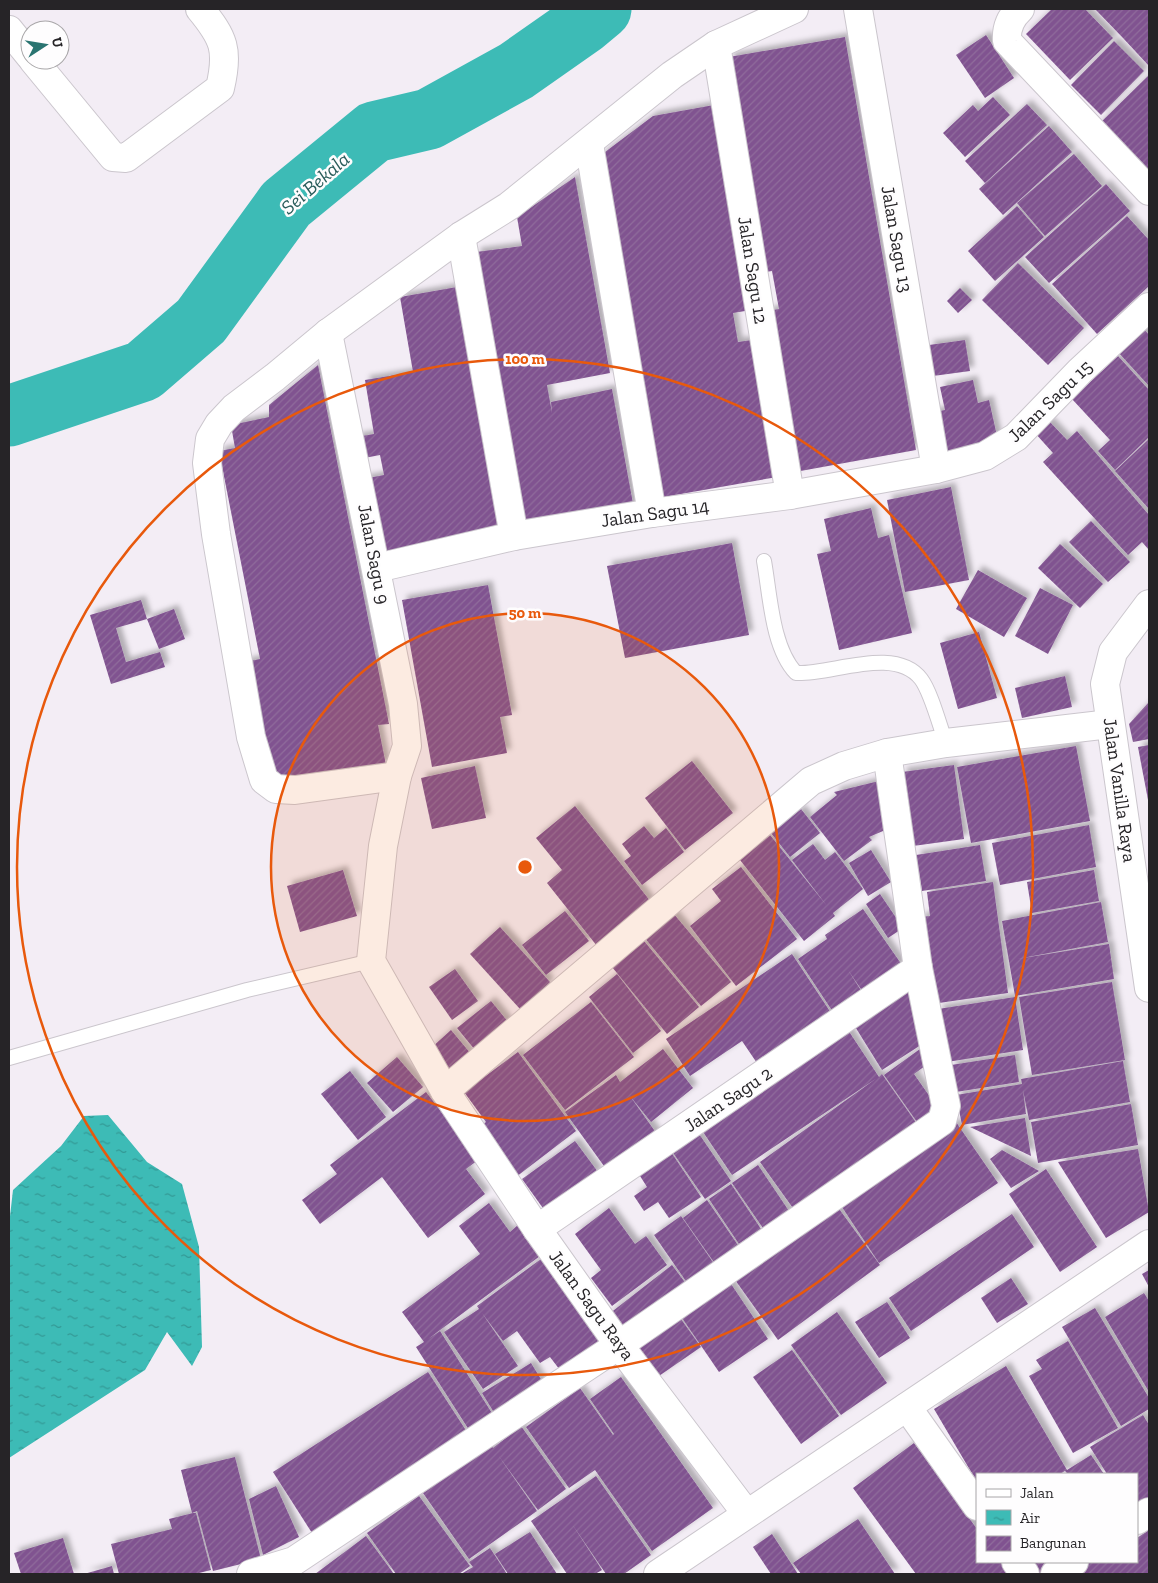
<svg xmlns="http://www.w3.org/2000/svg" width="1158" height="1583" font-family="'Zilla Slab',serif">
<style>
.water{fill:url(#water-ripples)}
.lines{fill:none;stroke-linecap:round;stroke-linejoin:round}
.river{stroke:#3dbbb6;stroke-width:61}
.building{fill:url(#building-hatch);filter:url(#shadow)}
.lane-casing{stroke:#cbc6cd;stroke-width:16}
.street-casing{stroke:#cbc6cd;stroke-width:30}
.secondary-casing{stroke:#cbc6cd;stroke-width:30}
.lane{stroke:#fff;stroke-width:14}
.street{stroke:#fff;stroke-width:28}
.secondary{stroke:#fff;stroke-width:28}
.ring{fill:none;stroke:#e8590c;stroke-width:2.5}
.labels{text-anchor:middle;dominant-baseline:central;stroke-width:5;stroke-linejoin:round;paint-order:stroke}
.street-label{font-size:19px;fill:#262427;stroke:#fefdfe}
.water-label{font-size:20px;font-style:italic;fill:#2a5d5b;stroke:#fefdfe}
.centre{fill:#e8590c;stroke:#fefdfe;stroke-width:2.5}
.ring-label{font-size:15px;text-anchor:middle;font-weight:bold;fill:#e8590c;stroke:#fefdfe;stroke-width:5;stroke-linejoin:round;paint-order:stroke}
</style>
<defs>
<pattern id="water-ripples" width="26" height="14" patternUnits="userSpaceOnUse" patternTransform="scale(1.25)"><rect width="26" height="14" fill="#3dbbb6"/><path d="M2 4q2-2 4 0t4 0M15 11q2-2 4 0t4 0" fill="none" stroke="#339894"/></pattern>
<pattern id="building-hatch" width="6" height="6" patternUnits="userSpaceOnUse" patternTransform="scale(1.25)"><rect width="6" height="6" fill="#805290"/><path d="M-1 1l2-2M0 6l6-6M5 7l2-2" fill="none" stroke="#906d9c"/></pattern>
<filter id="shadow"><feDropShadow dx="4.5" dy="-4.5" stdDeviation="2.5" flood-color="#0004"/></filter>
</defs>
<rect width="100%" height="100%" fill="#f3edf5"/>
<!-- water -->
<path class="water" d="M108,1115l39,47 35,22 17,63 3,100 -10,19 -25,-34 -22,38 -136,88v-233l4,-35 48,-44 23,-30z"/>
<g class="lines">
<!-- river -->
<path class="river" d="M9,416l134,-45 58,-50 85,-117 88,-72 55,-13 87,-48 67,-47 18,-15"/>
</g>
<!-- building -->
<g class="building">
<path d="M1052,9h33l28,29 -43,42 -44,-46z"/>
<path d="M1095,9h54v57l-26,-28z"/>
<path d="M986,35l28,43 -29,20 -29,-43z"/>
<path d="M845,37l71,413 -121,22 -28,-161 12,-2 -7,-38 -6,1 -37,-215z"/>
<path d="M1114,41l30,30 -43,44 -30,-30z"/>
<path d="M1149,75v97l-51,-47z"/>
<path d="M993,97l17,18 -45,42 -22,-24 30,-28 5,6z"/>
<path d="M1027,104l20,21 -62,58 -20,-22z"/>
<path d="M714,105l37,205 -18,3 5,29 14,-2 25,137 -119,21 -57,-343 52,-39z"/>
<path d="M1049,126l23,26 -69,63 -24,-26z"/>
<path d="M1074,154l28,32 -57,50 -28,-33z"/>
<path d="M575,177l35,196 -63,12 5,28 -1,-11 61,-13 22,120 -117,21 -41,-278 46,-6 -5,-29z"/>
<path d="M1106,184l24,27 -81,72 -24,-26z"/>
<path d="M1017,206l27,31 -49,44 -27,-30z"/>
<path d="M1127,216l22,24v46l-52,48 -45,-50z"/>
<path d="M1018,263l66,65 -36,37 -66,-65z"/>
<path d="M457,287l43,251 -121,25 -16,-84 21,-4 -4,-20 -21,4 -3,-22 18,-3 -9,-54 48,-8 -13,-75z"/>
<path d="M960,288l12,12 -14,13 -11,-12z"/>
<path d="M1143,328l6,7v51l-31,-34z"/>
<path d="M965,340l5,31 -37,5 -4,-31z"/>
<path d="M1118,356l31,34v47l-34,33 -17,-19 12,-11 -38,-41z"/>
<path d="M318,365l71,359 -11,1 8,40 -114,22 -27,-125 15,-3 -41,-208 16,-3 -4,-23 38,-8v-12z"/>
<path d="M973,380l5,23 11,-3 10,45 -59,12 -10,-44 15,-3 -5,-23z"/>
<path d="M1049,421l18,19 10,-9 72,84v35l-7,-8 -14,13 -85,-93 10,-9 -18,-20z"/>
<path d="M1149,439v70l-34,-38z"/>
<path d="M951,487l18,93 -64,12 -18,-92z"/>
<path d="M871,508l7,30 11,-3 23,98 -73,17 -22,-96 14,-3 -7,-32z"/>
<path d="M1091,521l39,41 -22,20 -39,-40z"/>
<path d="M732,543l17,92 -124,23 -18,-92z"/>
<path d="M1060,544l43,40 -23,24 -42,-40z"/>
<path d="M978,570l49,28 -23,39 -48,-28z"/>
<path d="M488,585l24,130 -12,2 7,36 -75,14 -30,-167z"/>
<path d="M1040,588l33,17 -25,49 -33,-18z"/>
<path d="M141,600l6,19 -31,9 10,34 34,-10 5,15 -54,17 -21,-69z"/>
<path d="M174,609l11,30 -26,10 -12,-30z"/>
<path d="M979,632l18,66 -39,11 -18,-66z"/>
<path d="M1065,676l7,31 -50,11 -7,-30z"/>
<path d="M1149,702v37l-16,3 -4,-18z"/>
<path d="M1149,745v55h-1l-10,-53z"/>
<path d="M1076,746l14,75 -119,22 -14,-76z"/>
<path d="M692,761l41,52 -48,37 -40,-52z"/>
<path d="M954,765l10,74 -51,7 -11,-74z"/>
<path d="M475,766l11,52 -54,11 -11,-51z"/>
<path d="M879,781l11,47 -21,9 3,3 -28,21 -34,-44 27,-22 -3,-3z"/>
<path d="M575,806l76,96 -54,44 -50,-63 15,-13 -26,-32z"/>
<path d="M801,809l19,24 -30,24 -19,-24z"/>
<path d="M1089,825l7,42 -96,18 -8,-42z"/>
<path d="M644,826l10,12 12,-10 18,24 -42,33 -18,-24 7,-5 -9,-12z"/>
<path d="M770,835l57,71 -35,-46 21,-16 12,16 10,-8 28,37 -30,24 2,3 -31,25 -64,-81z"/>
<path d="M980,845l6,36 -64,10 -6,-36z"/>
<path d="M871,850l20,32 -23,14 -19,-33z"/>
<path d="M741,867l56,72 -61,47 -46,-60 31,-25 -9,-12z"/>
<path d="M343,870l14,46 -57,16 -13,-46z"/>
<path d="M1094,870l5,31 -67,12 -5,-31z"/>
<path d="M993,882l15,111 -76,11 -12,-87 10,-1 -3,-24z"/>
<path d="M880,894l23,34 -15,10 -22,-34z"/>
<path d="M1101,902l7,40 -91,17 92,-15 5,35 -99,17 -13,-75z"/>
<path d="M863,909l39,56 -39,27 -15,-22 14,22 -29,20 -35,-53 29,-20 -2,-4z"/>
<path d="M565,911l24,30 -43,34 -24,-30z"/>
<path d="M673,913l58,69 -30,24 -57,-69z"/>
<path d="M500,927l50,55 -16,17 -14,10 -50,-55z"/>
<path d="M644,941l55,66 -32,27 -55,-67z"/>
<path d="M792,954l41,62 -74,50 -17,-25 -52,35 -24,-37z"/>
<path d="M455,969l23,32 -26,19 -23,-33z"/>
<path d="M617,974l44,57 -28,22 -44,-56z"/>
<path d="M1112,982l13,78 -93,15 -13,-78z"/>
<path d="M912,989l12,54 -42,27 -28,-45z"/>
<path d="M1015,997l8,53 -76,12 -9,-53z"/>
<path d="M491,1001l18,22 -34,27 -18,-22z"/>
<path d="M591,1002l43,55 -69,53 -42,-55z"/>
<path d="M844,1024l35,53 3,-3 35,50 -122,87 -35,-49 117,-84 -145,97 -35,-52z"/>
<path d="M451,1030l20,24 -22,19 -19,-24z"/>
<path d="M663,1049l30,39 -42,34 -21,-26 29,41 -50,36 -44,-61 51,-37 4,7z"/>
<path d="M920,1049l9,14 -15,11 23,33 -20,15 -33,-47z"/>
<path d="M518,1052l58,79 -60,46 -37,-49 7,-6 -22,-30z"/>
<path d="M1015,1055l4,27 -63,10 -5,-27z"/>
<path d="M397,1057l26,30 -30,25 -26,-29z"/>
<path d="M1123,1061l7,41 -101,18 -6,-30 3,24 -64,11 -6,-30 66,-11 -1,-5z"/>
<path d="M350,1071l36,46 -28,23 -37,-46z"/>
<path d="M426,1092l52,68 -12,9 19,25 -57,44 -46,-61 -62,47 -18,-24 35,-26 -7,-9z"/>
<path d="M1131,1104l7,41 -100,18 -7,-41z"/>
<path d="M1025,1118l6,38 -61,-29z"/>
<path d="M956,1122l42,61 -119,80 -41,-62z"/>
<path d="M693,1125l38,56 -26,18 -38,-55z"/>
<path d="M575,1141l23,31 -53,39 -23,-32z"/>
<path d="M667,1146l34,51 -32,21 -11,-16 -14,9 -10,-15 13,-9 -12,-19z"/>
<path d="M1138,1149l11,63 -43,26 -48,-76z"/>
<path d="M1002,1150l37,21 -28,17 -21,-29z"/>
<path d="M758,1165l35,52 -26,17 -35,-51z"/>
<path d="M1046,1169l51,78 -37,25 -51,-78z"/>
<path d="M731,1184l30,45 -22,15 -30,-45z"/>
<path d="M707,1200l35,51 -24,17 -35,-50z"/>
<path d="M834,1202l46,63 -102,75 -45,-63z"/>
<path d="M489,1203l21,29 8,-7 22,31 -112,83 12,-8 55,87 -24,15 -55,-86 8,-5 -22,-30 78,-58 -21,-28z"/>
<path d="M609,1208l26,36 11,-8 21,29 -55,41 -21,-28 10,-8 -26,-36z"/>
<path d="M1012,1214l22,33 -123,84 -22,-33z"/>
<path d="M681,1216l36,52 -27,19 -36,-52z"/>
<path d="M541,1259l62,86 -40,29 -13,-17 -10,6 -23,-32 -14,10 -21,-28 36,53 -35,23 -39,-57 35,-23 -2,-3z"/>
<path d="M672,1265l18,24 -63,48 -18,-23z"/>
<path d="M1149,1270v17l-7,-13z"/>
<path d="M1011,1278l17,26 -31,19 -16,-25z"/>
<path d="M729,1281l39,58 -49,33 -39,-57z"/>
<path d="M1144,1293l5,8v91l-44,-75z"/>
<path d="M887,1302l23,36 -31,20 -24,-36z"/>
<path d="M1095,1308l54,90v11l-28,17 -59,-99z"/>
<path d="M837,1312l50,71 -46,32 -50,-70z"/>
<path d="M678,1315l23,32 -45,31 -22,-31z"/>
<path d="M1068,1341l50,87 -45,25 -44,-77 13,-7 -6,-9z"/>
<path d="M792,1350l47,66 -38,28 -48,-67z"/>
<path d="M531,1363l16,26 -49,30 -16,-26z"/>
<path d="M1006,1366l61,104 24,-15 13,19h-36l-3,-3 -5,3h-83v8l-43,-73z"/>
<path d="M428,1372l39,60 -155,101 -39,-61z"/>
<path d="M621,1377l92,131 -61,43 -57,-81 -26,18 -43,-61 54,-39 33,47 1,-1 -24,-35z"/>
<path d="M1143,1415l6,10v76l-12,8v-35h-30l-17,-27z"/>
<path d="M521,1426l45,63 -28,21 -40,-55 39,56 -68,48 -46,-66 68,-48 2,3z"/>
<path d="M914,1443l63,86v33h23l9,12h-93l-63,-86z"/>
<path d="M235,1457l26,102 -48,12 -16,-60 -5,2 -11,-43z"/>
<path d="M596,1476l55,79 -27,19h-18l-34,-50 30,46 -7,4h-28l-36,-53z"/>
<path d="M276,1486l23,51 -36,18 -14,-56z"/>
<path d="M419,1496l51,70 -11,8h-63l-29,-41z"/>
<path d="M193,1513h3l15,57 -16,4h-76l-8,-30 61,-15 -3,-10z"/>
<path d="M858,1519l37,55h-94l-8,-11z"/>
<path d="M1149,1530v44h-64l-4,-6 10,-6h46v-24z"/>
<path d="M530,1532l27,42h-49l-13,-20z"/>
<path d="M772,1534l26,40h-27l-18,-27z"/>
<path d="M366,1536l28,38h-79l31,-23z"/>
<path d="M63,1538l11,36h-53l-7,-21z"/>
<path d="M490,1548l17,26h-46l12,-7 -4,-5z"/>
<path d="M1029,1562h35l-20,12h-7z"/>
<path d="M112,1566l2,8h-30z"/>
</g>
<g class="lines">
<!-- lane casing -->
<g class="lane-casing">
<g id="lane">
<path d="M764,561c6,33 8,87 32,112 35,2 99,-28 125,6 10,13 19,48 25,64"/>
<path d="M9,1058l238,-68 124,-29"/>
</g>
</g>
<!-- street casing -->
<g class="street-casing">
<g id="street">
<path d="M858,9l78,460"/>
<path d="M1020,9c-10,9 -14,19 -13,32l142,150"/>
<path d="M9,30l21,26"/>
<path d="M716,45l74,450"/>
<path d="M33,60l80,97 13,1 94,-70c9,-38 4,-50 -20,-79"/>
<path d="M589,144l63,369"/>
<path d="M461,236l53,300"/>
<path d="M328,333l75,371 4,42 -10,30 -14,70 -12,115 74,130 92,138 82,116 127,168"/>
<path d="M377,568l137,-32 138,-23 138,-18 146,-26 49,-13 31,-19 64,-66 69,-64"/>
<path d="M397,776l-102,14 -19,-1 -12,-9 -13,-43 -35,-203 -9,-71 3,-24 9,-15 15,-16 41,-31 53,-44 133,-97 48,-30 163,-131 44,-30 78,-36"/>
<path d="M445,1091l366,-310 33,-15 43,-13 59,-10 164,-19"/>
<path d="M537,1229l381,-261"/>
<path d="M907,1407l70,99"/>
<path d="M1137,1520l12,-8"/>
<path d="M1016,1562l9,12"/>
<path d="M251,1574l43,-13 325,-216 323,-224 4,-15 -28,-138 -31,-215"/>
<path d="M1055,1574l19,-12"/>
</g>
</g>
<!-- secondary casing -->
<g class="secondary-casing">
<g id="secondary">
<path d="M1149,604l-36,48 -8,32 44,304"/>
<path d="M658,1574l491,-330"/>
</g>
</g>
<!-- lane -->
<use href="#lane" class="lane"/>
<!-- street -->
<use href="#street" class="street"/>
<!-- secondary -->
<use href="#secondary" class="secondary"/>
</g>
<!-- distance rings -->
<circle cx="525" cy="867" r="254" fill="#e8590c" fill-opacity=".12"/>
<g class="ring">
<circle cx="525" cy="867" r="254"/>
<circle cx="525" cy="867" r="508"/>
</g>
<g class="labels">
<!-- street labels -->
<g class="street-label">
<text transform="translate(897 239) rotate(80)">Jalan Sagu 13</text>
<text transform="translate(753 270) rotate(81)">Jalan Sagu 12</text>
<text transform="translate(1050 401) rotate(-44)">Jalan Sagu 15</text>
<text transform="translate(655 513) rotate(-8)">Jalan Sagu 14</text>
<text transform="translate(374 554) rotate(79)">Jalan Sagu 9</text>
<text transform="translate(1120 790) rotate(82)">Jalan Vanilla Raya</text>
<text transform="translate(728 1099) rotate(-34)">Jalan Sagu 2</text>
<text transform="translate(592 1305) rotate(54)">Jalan Sagu Raya</text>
</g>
<!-- water labels -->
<g class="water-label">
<text transform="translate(315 183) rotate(-41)">Sei Bekala</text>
</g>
</g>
<circle cx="525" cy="867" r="8" class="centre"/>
<g class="ring-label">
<text x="525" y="364">100 m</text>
<text x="525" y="618">50 m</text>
</g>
<!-- border -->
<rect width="1158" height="1583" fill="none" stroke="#262427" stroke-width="20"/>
<!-- legend -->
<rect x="976" y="1473" width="162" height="90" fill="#fefdfe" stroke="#a8a6a8"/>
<rect x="986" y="1489" width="25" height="8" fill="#ffffff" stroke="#a8a6a8"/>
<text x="1020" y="1498" font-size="15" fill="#262427">Jalan</text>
<rect x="986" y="1510" width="25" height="15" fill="url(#water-ripples)" stroke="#a8a6a8"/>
<text x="1020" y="1523" font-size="15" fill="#262427">Air</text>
<rect x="986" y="1536" width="25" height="15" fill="url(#building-hatch)" stroke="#a8a6a8"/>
<text x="1020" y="1548" font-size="15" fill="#262427">Bangunan</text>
<!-- north arrow -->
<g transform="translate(45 45) rotate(78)"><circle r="24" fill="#fefdfe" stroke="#a8a6a8"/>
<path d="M0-4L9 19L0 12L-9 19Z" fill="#2a7471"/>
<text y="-8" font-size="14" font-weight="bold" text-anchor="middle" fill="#262427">U</text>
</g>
</svg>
